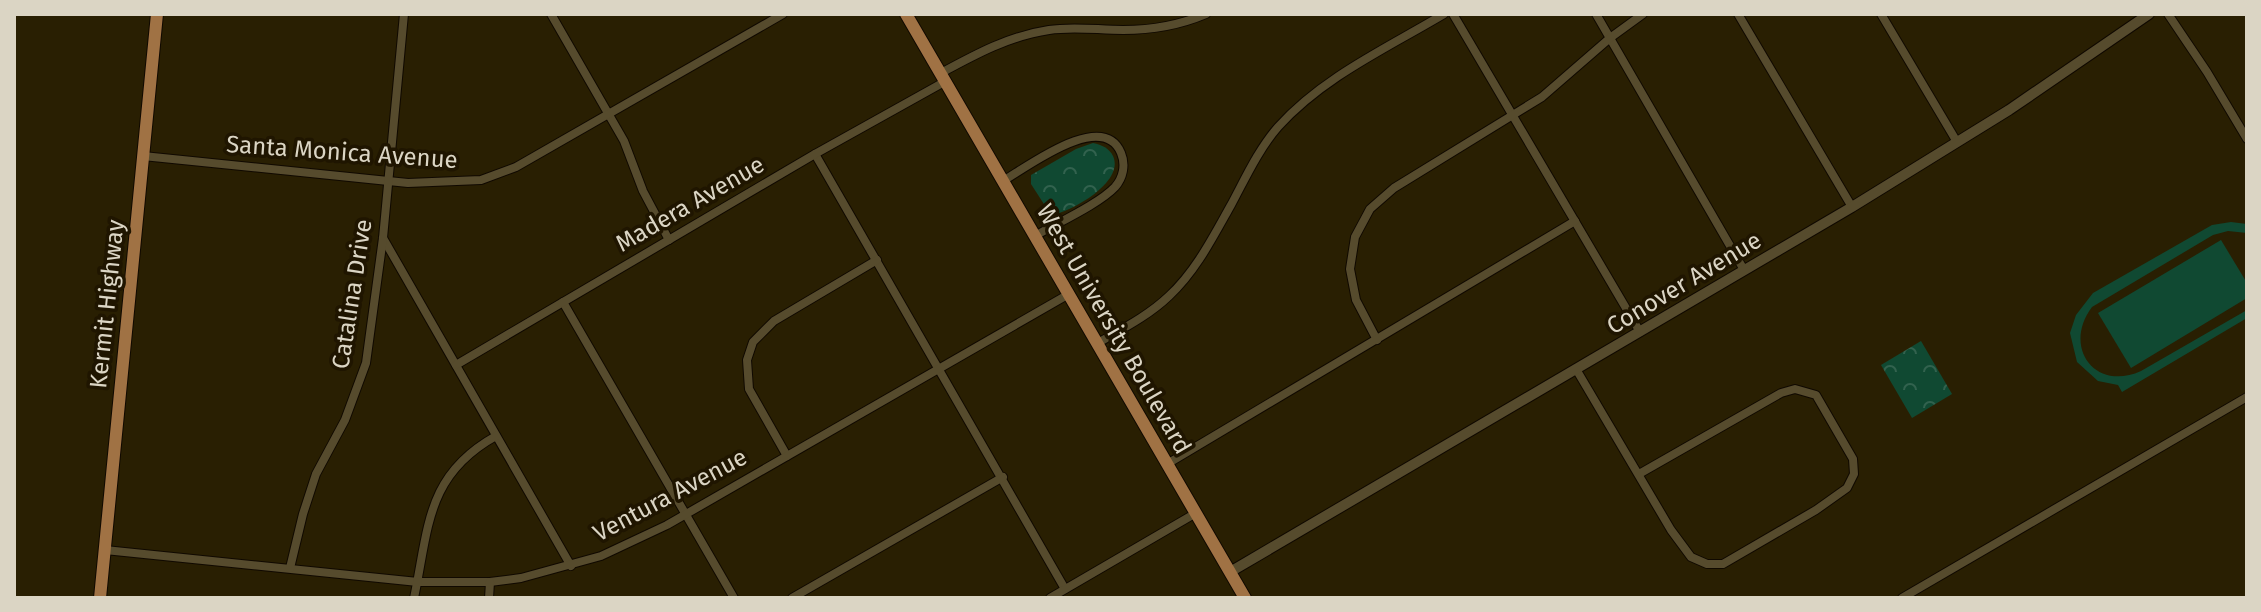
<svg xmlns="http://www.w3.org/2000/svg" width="2261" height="612" font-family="'Fira Sans',sans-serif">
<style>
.green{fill:#104932}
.park{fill:url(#park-crowns)}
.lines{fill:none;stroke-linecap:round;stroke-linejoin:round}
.minor-casing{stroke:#100900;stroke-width:10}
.tertiary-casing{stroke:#100900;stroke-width:12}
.primary-casing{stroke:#100900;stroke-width:14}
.minor{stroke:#564b2d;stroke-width:8}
.tertiary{stroke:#564b2d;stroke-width:10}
.primary{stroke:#a07244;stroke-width:12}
.labels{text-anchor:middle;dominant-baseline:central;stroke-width:7;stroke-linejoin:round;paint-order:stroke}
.street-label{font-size:24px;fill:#dbd5c4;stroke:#1f1500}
</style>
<defs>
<pattern id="park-crowns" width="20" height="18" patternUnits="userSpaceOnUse" patternTransform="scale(2)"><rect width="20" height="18" fill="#104932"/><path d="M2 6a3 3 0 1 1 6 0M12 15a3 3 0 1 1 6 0" fill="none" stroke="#32624e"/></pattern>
</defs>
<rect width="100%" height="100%" fill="#291f02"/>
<!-- green -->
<g class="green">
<path d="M2231,222l16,2v9l-19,-2 -15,4 -121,72c-30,40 3,85 49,64l106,-61v8l-125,74 -4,-7 -20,-4 -21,-19 -7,-29 6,-18 17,-22 119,-68z"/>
<path d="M2221,240l26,43v15l-116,70 -33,-55z"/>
</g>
<!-- park -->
<g class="park">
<path d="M1093,143c9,2 16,5 20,13 12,26 -42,56 -62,59l-20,-31v-9l45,-26z"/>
<path d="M1921,341l31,53 -40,24 -31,-53z"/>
</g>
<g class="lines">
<!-- minor casing -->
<g class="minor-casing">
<g id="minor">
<path d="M551,14l73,127 19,50 26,49"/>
<path d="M1453,14l187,318"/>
<path d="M1596,14l148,256"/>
<path d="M1738,14l114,193"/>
<path d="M1881,14l76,128"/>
<path d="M2168,14l39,58 40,67"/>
<path d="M941,73c35,-19 68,-37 108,-43 24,-4 49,0 74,0 28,0 57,-5 83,-16"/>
<path d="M815,154l250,435"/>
<path d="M143,156l265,27 73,-3 35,-13 267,-153"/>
<path d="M1003,181c24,-14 100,-72 118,-28 5,12 2,25 -6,34 -16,17 -58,36 -80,49"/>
<path d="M383,238l188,328"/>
<path d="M563,302l171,296"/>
<path d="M1377,340l-21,-40 -6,-31 5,-32 15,-28 24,-21 148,-91 68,-59 33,-24"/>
<path d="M1098,343c24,-14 50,-27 71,-47 27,-25 44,-59 62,-91 14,-26 27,-55 47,-78 45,-50 109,-79 166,-113"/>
<path d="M456,365l359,-211 131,-73"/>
<path d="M1576,369l95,161 20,27 16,7h16l93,-54 31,-22 7,-14 -1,-15 -37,-64 -21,-6 -14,4 -142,81"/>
<path d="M787,456l-38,-67 -2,-29 6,-18 21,-21 103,-61"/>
<path d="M1167,464l408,-243"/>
<path d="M105,550l313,32h72l31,-4 80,-22 66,-31 402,-231"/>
<path d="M290,568l13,-54 13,-40 29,-54 21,-57 17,-125 21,-224"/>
<path d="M414,598c15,-71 12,-123 82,-162"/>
<path d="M489,598l1,-16"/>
<path d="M792,598l211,-121"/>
<path d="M1050,598l146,-85"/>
<path d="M1902,598l345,-201"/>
</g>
</g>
<!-- tertiary casing -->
<g class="tertiary-casing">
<path id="tertiary" d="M1230,572l622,-365 157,-97 140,-96"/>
</g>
<!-- primary casing -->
<g class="primary-casing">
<g id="primary">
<path d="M906,14l339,584"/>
<path d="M100,598l57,-584"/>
</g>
</g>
<!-- minor -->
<use href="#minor" class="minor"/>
<!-- tertiary -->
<use href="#tertiary" class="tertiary"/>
<!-- primary -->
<use href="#primary" class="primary"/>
</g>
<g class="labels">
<!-- street labels -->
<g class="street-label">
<text transform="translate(342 152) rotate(4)">Santa Monica Avenue</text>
<text transform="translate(690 204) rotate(-30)">Madera Avenue</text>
<text transform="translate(1684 283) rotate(-31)">Conover Avenue</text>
<text transform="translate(352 294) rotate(-81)">Catalina Drive</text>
<text transform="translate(107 304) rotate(-84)">Kermit Highway</text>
<text transform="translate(1114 329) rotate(60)">West University Boulevard</text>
<text transform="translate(670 495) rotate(-28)">Ventura Avenue</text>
</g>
</g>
<!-- border -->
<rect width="2261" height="612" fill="none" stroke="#dbd5c4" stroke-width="32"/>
</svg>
